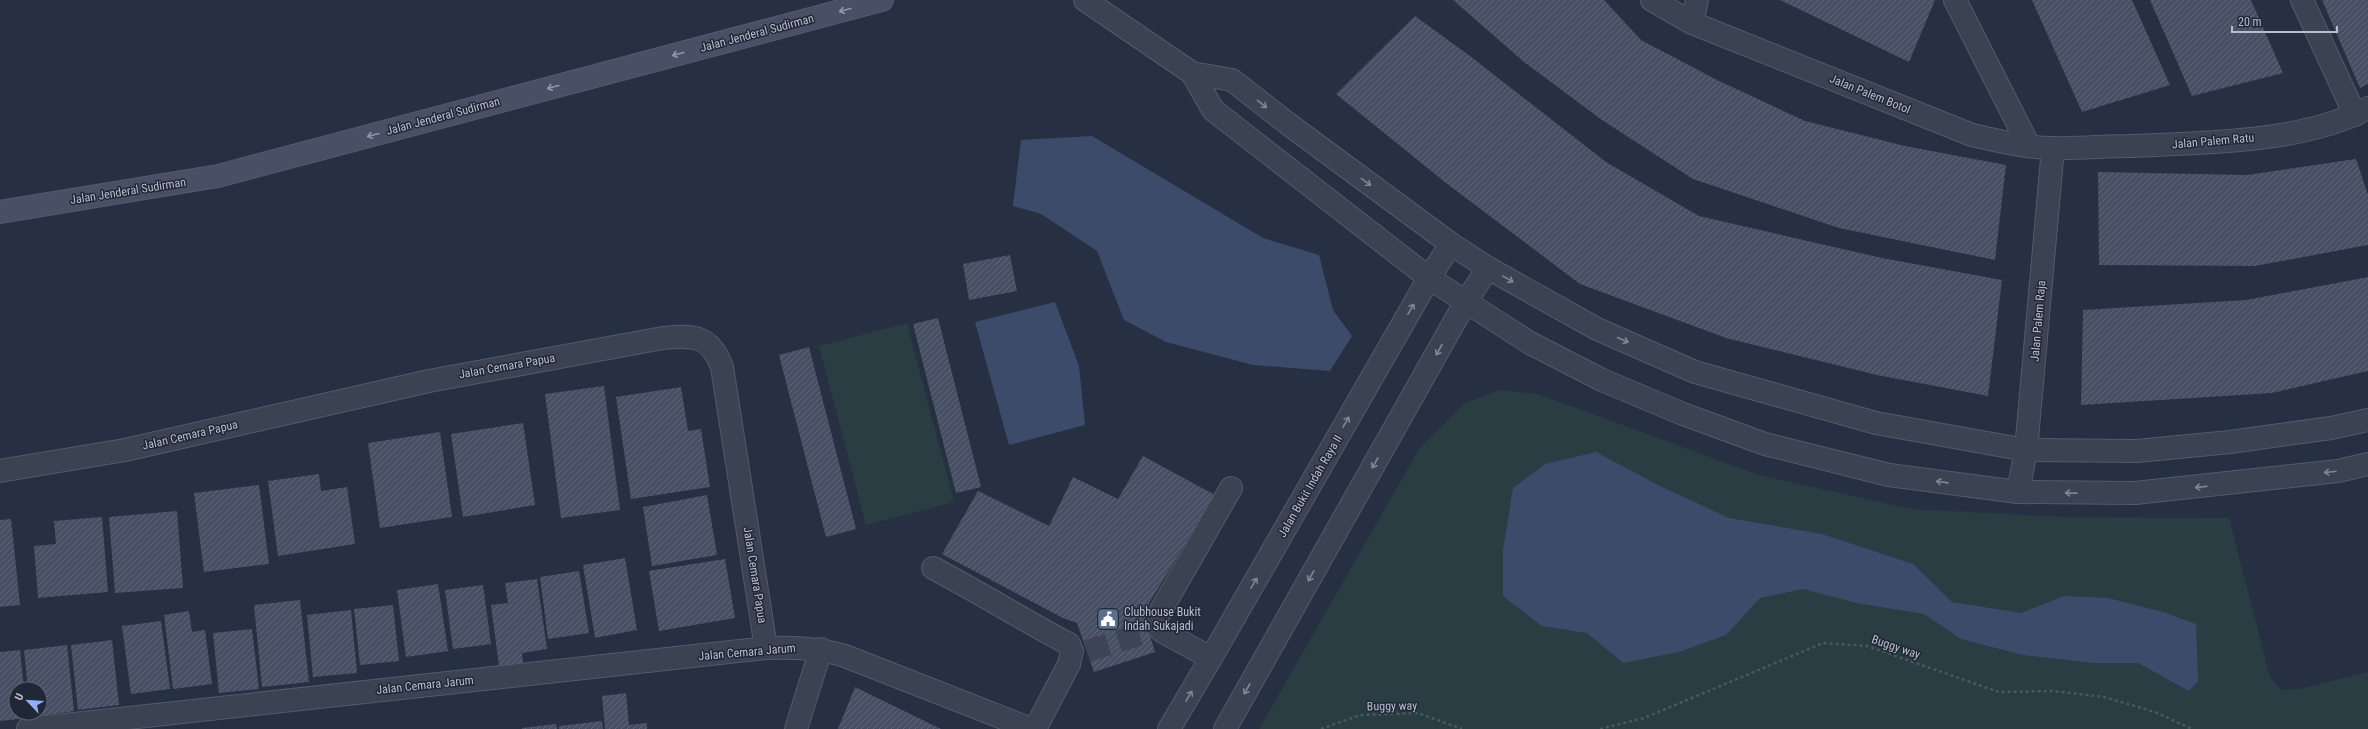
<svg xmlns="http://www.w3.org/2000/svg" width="2368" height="729" font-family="'Roboto Condensed',sans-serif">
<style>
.green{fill:#293d43}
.water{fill:#3d4b6b}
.building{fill:url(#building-hatch)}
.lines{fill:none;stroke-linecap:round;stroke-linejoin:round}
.street-tunnel{stroke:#3d4457;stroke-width:22;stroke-dasharray:22 11;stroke-linecap:butt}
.street-casing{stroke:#535a69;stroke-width:24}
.secondary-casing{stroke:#535a69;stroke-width:24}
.path{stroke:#475a60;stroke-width:2.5;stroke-dasharray:3 3;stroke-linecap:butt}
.street{stroke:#3b4252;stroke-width:22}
.secondary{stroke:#495065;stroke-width:22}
.oneway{stroke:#9198a8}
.oneway2{stroke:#808695}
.labels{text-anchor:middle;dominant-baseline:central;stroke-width:3;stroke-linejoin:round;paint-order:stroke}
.street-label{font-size:12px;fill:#b8becc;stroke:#202737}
.poi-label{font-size:12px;fill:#b8becc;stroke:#202737;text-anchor:start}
</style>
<defs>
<pattern id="building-hatch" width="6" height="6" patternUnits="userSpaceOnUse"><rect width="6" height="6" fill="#464f64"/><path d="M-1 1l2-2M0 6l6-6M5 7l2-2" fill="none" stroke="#5f6779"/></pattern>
</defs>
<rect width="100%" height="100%" fill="#272f42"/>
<!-- green -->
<g class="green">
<path d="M907,323l47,179 -88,23 -47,-179z"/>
<path d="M1500,390l38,4 221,81 152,34 156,8 162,1 41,159 11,13 18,-1 69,-17v57h-1109l161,-282 45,-44z"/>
</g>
<!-- water -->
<g class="water">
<path d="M1092,136l171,102 56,17 14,55 19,26 -22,35 -77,-6 -87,-23 -42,-22 -27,-69 -56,-37 -28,-8 8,-66z"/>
<path d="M1055,302l24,64 6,59 -76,20 -34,-123z"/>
<path d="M1596,452l62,33 71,33 93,16 91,30 39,38 69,11 43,-17 44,2 55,14 33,12 2,57 -9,10 -51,-28h-44l-71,-8 -62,-16 -37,-25 -68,-11 -53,-14 -43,9 -34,37 -47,17 -56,11 -36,-30 -45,-7 -39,-30v-46l10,-62 32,-24z"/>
</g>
<!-- building -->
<g class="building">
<path d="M1453,0h151l37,40 78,41 86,40 100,25 101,19 -11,95 -156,-32 -146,-49 -91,-59 -78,-58z"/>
<path d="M1780,0h155l-26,62z"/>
<path d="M2032,0h100l38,85 -88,27z"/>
<path d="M2150,0h101l32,73 -91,23z"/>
<path d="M2322,0h46v84l-8,4z"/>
<path d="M1415,16l55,40 136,106 93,54 183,42 120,22 -14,116 -111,-21 -151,-37 -146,-54 -134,-101 -110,-89z"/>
<path d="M2356,159l12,36v50l-113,21 -156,-1 -1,-93 149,3z"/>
<path d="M1010,255l7,36 -48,9 -6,-36z"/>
<path d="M2368,277v94l-96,22 -191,12 2,-95 163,-10z"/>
<path d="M938,318l43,169 -25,6 -43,-169z"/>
<path d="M809,347l47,182 -30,8 -47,-182z"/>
<path d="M604,386l16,124 -59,8 -16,-124z"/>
<path d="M681,387l7,44 13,-2 9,58 -79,12 -15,-102z"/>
<path d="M523,423l12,82 -72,12 -12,-83z"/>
<path d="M440,432l12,85 -72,11 -12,-85z"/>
<path d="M1143,456l72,39 -72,118 12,39 -61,20 -17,-49 -14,-5 -121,-64 36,-63 71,35 24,-49 45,22z"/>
<path d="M319,474l2,17 26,-4 8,57 -77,12 -10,-75z"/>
<path d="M259,485l10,79 -65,8 -10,-79z"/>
<path d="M707,495l10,60 -65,11 -9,-59z"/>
<path d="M177,511l6,77 -68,5 -6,-76z"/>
<path d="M102,517l6,75 -70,6 -4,-52 22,-2 -2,-23z"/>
<path d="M11,519l9,86 -20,2v-87z"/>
<path d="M625,558l12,72 -42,8 -12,-73z"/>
<path d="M725,559l10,59 -76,13 -10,-60z"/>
<path d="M579,571l10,62 -41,6 -8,-62z"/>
<path d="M537,579l10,70 -25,4 2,17 -24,4 -9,-69 17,-2 -3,-20z"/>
<path d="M438,584l10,67 -42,6 -9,-67z"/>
<path d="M483,585l8,59 -38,5 -8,-59z"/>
<path d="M300,600l9,82 -47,5 -8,-82z"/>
<path d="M393,605l6,56 -39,4 -6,-56z"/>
<path d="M351,610l6,63 -44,4 -6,-62z"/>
<path d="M189,611l3,21 13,-2 7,54 -39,5 -9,-74z"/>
<path d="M161,621l9,68 -39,5 -9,-68z"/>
<path d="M252,629l7,60 -40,4 -6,-60z"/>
<path d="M112,640l7,65 -41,5 -7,-65z"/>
<path d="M67,645l7,66 -42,6 -1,-4h9v-24h-12l-4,-39z"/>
<path d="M20,650l4,39h-8v24h11v5l-27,3v-69z"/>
<path d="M855,687l86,42h-103z"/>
<path d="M626,693l3,32 18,-2v6h-42l-3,-33z"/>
<path d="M602,721l1,8h-44v-3z"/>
<path d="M556,724l1,5h-35v-1z"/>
</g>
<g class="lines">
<!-- street-tunnel -->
<path class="street-tunnel" d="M1087,651l62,-19"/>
<!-- street casing -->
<g class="street-casing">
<g id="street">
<path d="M1085,0l107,73 40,7 55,43 164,121 37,24 109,61 98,43 181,51 150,27 111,1 93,-9 101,-14 37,-8"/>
<path d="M1652,0l40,23 280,112c27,6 54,13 81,13 25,1 51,-2 76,-2 73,-3 174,-3 239,-38"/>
<path d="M1955,0l74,146"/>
<path d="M2302,0l53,115"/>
<path d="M1692,23l5,-23"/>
<path d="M1192,73l21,37 216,168 101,65 72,37 81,34 82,30 124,31 129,17 117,1 203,-22 30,-7"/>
<path d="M0,471l125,-21 304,-69 234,-43c31,-3 47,-3 59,29l44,281"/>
<path d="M2018,492l8,-42 27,-302"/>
<path d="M933,568c46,24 90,52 136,76l3,7 -3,13 -34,65"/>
<path d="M1211,658l-48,-26 -5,-5 -2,-8 75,-131"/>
<path d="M28,729l738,-81c28,-1 52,0 79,8l186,73"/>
<path d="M796,729l25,-80"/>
<path d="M1169,729l42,-71 218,-380 22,-34"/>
<path d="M1225,729l240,-426 23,-35"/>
</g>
</g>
<!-- secondary casing -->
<g class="secondary-casing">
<path id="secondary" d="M0,212l218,-36 664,-176"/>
</g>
<!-- path -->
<g class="path">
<path d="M1321,729l39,-14 58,-2 44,16"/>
<path d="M1600,729l44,-11 179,-75 44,3 132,46 54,-1 51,6 51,15 37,17"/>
</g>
<!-- street -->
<use href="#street" class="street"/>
<!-- secondary -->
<use href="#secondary" class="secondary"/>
</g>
<!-- one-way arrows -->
<defs><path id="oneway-shaft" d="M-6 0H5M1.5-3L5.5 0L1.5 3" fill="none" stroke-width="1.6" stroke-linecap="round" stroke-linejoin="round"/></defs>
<g class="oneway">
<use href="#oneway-shaft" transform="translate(845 10) rotate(165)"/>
<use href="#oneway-shaft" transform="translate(678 54) rotate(165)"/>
<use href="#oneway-shaft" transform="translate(553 87) rotate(165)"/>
<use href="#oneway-shaft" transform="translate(373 135) rotate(165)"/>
</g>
<g class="oneway2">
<use href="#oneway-shaft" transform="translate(1262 104) rotate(39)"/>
<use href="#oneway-shaft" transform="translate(1366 182) rotate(36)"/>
<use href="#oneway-shaft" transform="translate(1508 279) rotate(29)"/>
<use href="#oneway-shaft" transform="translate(1411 309) rotate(-60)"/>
<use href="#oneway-shaft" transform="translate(1623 340) rotate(24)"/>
<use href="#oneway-shaft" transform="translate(1439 350) rotate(119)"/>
<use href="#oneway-shaft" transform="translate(1346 422) rotate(-60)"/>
<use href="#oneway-shaft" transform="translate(1375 463) rotate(119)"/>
<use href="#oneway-shaft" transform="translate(2330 472) rotate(173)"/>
<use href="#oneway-shaft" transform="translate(1942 482) rotate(-172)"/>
<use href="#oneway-shaft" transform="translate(2201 487) rotate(174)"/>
<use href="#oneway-shaft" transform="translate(2071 493) rotate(-179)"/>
<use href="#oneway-shaft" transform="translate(1311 576) rotate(119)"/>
<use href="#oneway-shaft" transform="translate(1254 583) rotate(-60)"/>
<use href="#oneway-shaft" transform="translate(1247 689) rotate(119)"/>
<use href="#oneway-shaft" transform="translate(1189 696) rotate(-59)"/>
</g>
<!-- icons -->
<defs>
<g id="civic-square" transform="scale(1.15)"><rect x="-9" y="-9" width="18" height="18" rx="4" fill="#5c6f8a" stroke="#202737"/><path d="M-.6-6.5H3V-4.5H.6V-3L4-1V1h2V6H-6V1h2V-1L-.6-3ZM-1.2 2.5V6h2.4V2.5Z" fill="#fff"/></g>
</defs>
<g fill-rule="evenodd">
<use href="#civic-square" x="1108" y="619"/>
</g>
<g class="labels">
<!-- street labels -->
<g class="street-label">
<text transform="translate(757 33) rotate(-15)">Jalan Jenderal Sudirman</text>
<text transform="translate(1870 94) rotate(22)">Jalan Palem Botol</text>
<text transform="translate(443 116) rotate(-15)">Jalan Jenderal Sudirman</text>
<text transform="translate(2213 141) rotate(-5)">Jalan Palem Ratu</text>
<text transform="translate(128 191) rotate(-9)">Jalan Jenderal Sudirman</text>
<text transform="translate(2038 321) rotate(-85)">Jalan Palem Raja</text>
<text transform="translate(507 366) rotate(-10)">Jalan Cemara Papua</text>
<text transform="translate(190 435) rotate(-13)">Jalan Cemara Papua</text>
<text transform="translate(1310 486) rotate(-60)">Jalan Bukit Indah Raya II</text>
<text transform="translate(755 575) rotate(81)">Jalan Cemara Papua</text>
<text transform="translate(1896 647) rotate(19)">Buggy way</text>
<text transform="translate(747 652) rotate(-5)">Jalan Cemara Jarum</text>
<text transform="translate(425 685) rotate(-6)">Jalan Cemara Jarum</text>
<text transform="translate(1392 706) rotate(-1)">Buggy way</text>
</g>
<!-- poi labels -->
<g class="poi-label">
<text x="1124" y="612">Clubhouse Bukit<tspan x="1124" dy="14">Indah Sukajadi</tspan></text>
</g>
</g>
<!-- north arrow -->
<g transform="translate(28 701) rotate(295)"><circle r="19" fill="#202737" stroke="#5d6373"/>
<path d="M0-3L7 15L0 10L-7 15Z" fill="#91aef8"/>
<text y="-6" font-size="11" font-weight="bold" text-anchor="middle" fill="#b8becc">U</text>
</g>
<!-- scale -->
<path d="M2232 26v6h105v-6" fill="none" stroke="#b8becc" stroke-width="2"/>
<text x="2238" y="26" font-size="12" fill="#b8becc" stroke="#202737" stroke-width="3" paint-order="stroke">20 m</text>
</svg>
